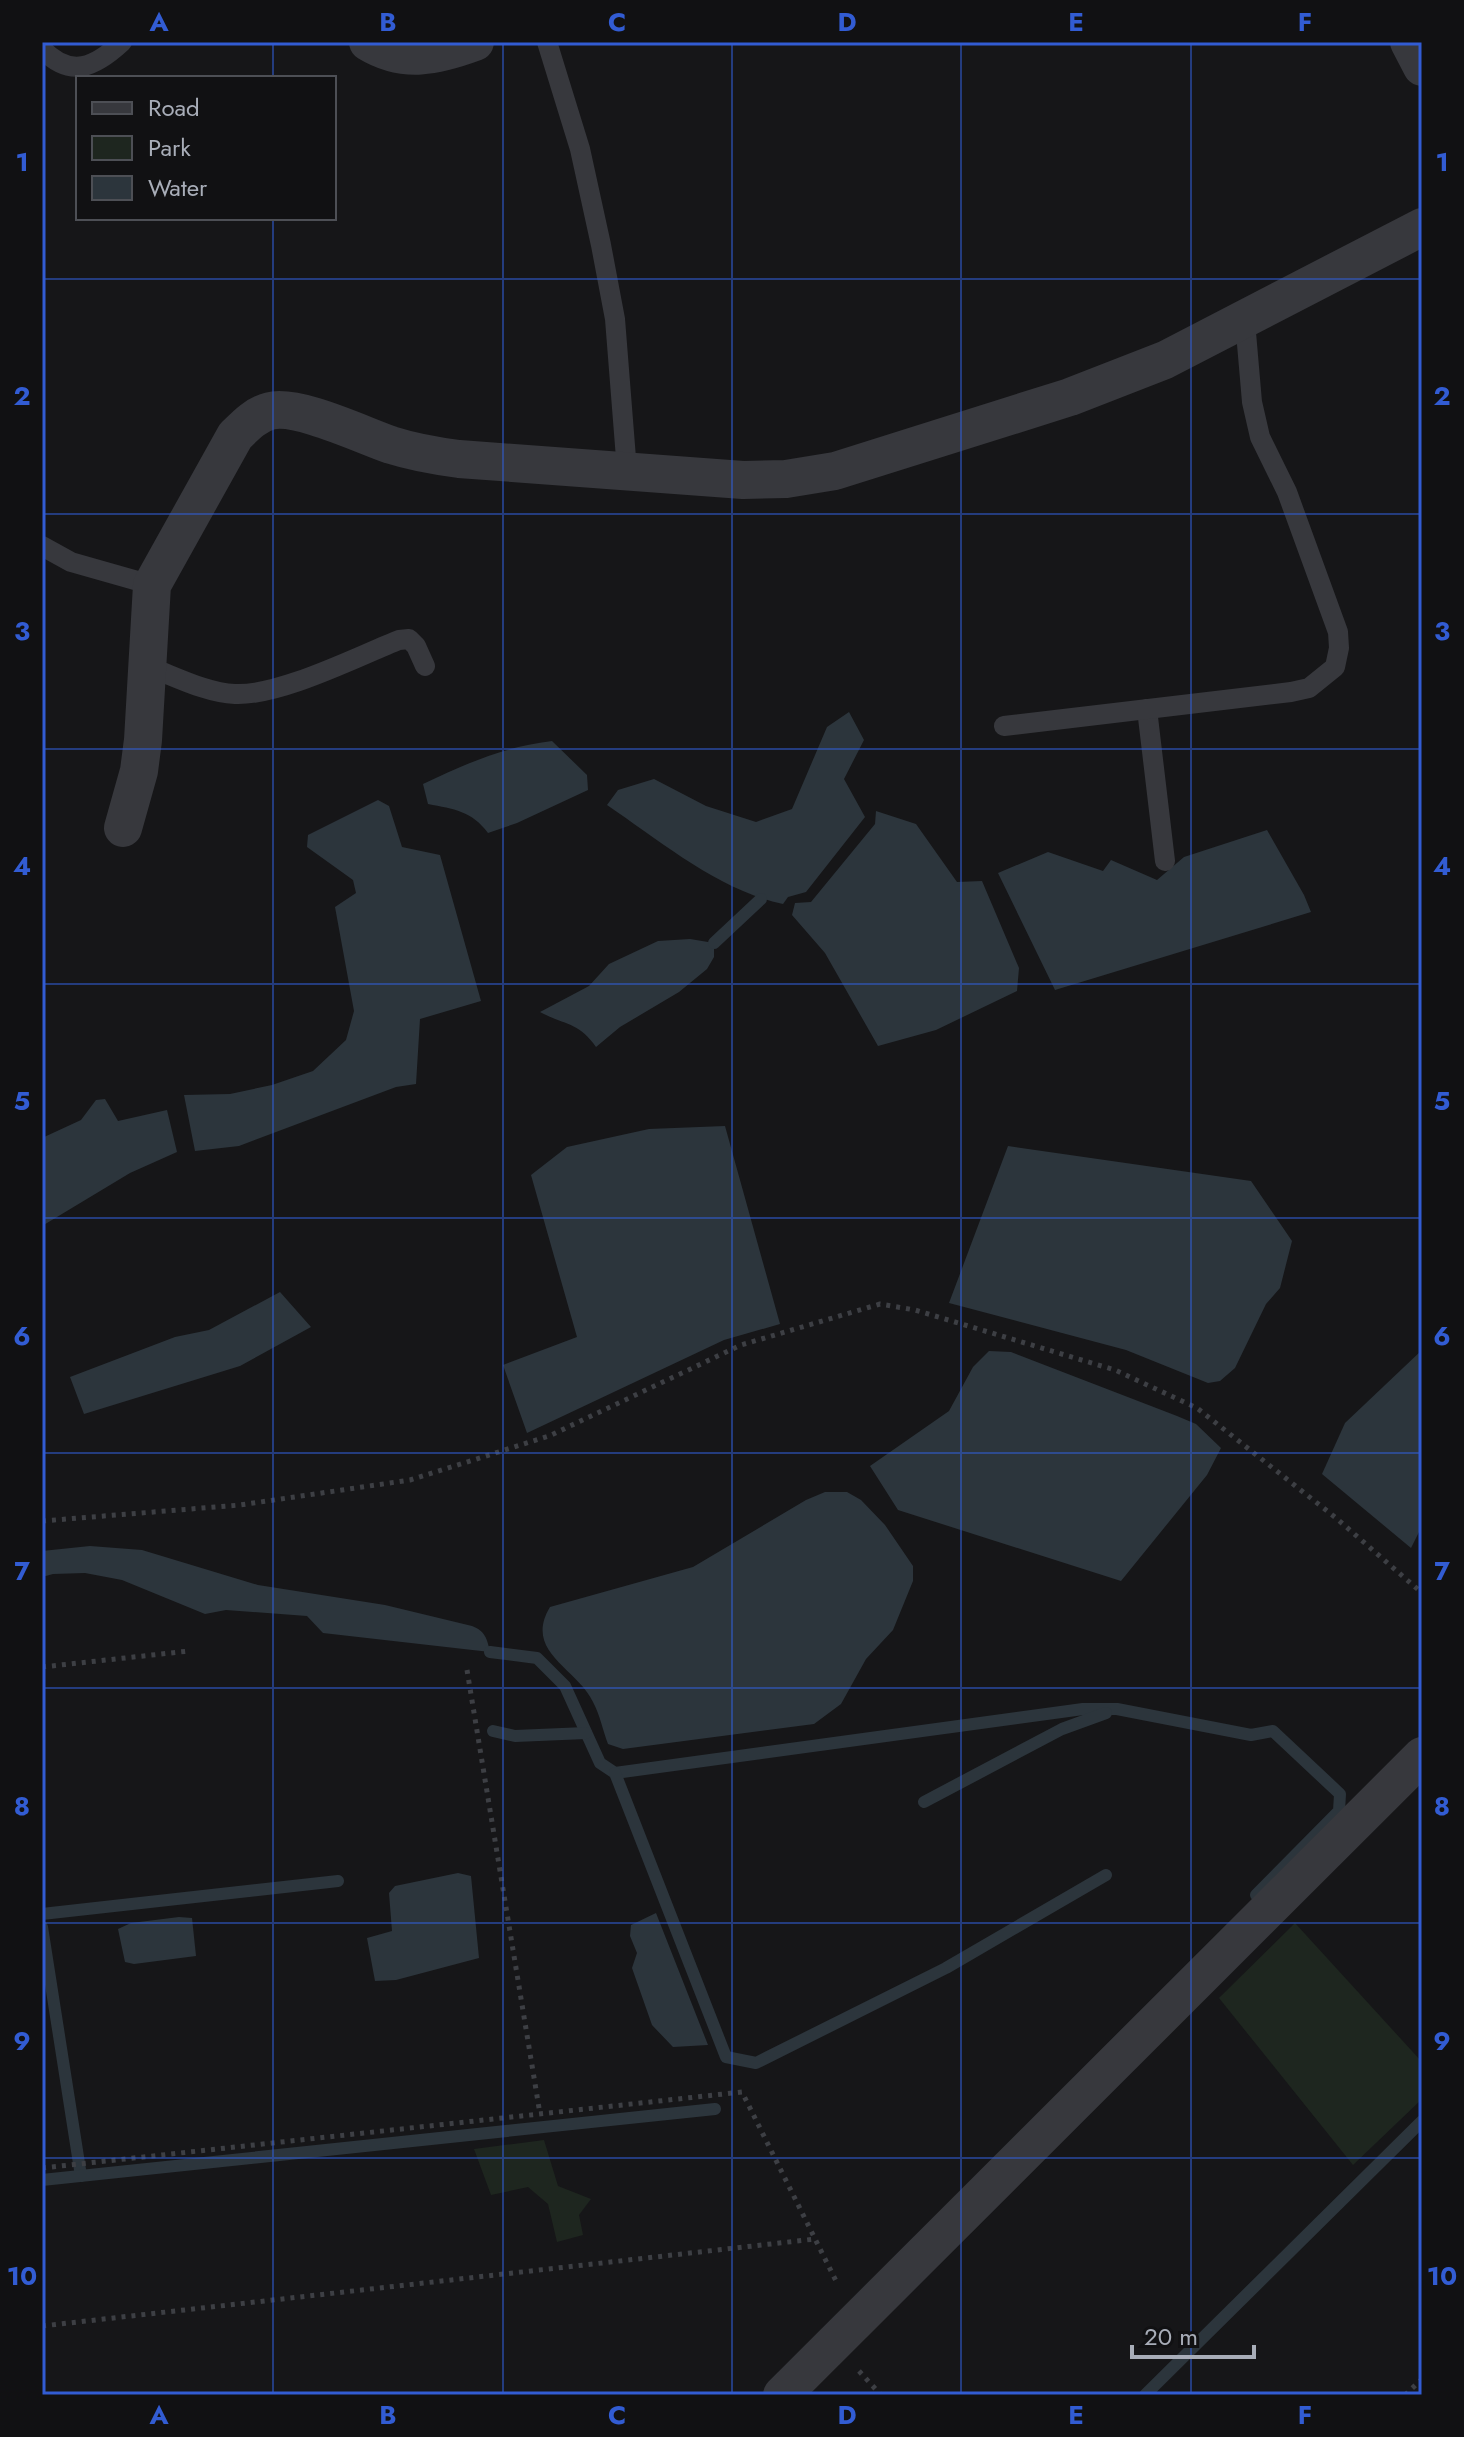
<svg xmlns="http://www.w3.org/2000/svg" width="1464" height="2437" font-family="Jost,sans-serif">
<style>
.green{fill:#1e261f}
.water{fill:#2c353c}
.lines{fill:none;stroke-linecap:round;stroke-linejoin:round}
.stream{stroke:#2c353c;stroke-width:12}
.path{stroke:#3d3f44;stroke-width:5;stroke-dasharray:4 6;stroke-linecap:butt}
.lane{stroke:#37383d;stroke-width:20}
.street{stroke:#37383d;stroke-width:38}
.grid{fill:none;stroke:#325cd3;stroke-width:2;stroke-opacity:0.55}
.neatline{fill:none;stroke:#325cd3;stroke-width:3}
.grid-label{font-size:26px;text-anchor:middle;font-weight:bold;fill:#325cd3}
</style>
<rect width="100%" height="100%" fill="#161618"/>
<!-- green -->
<g class="green">
<path d="M1295,1923l127,139v37l-69,66 -134,-167z"/>
<path d="M544,2140l14,46 33,13 -12,16 4,20 -26,7 -9,-38 -20,-17 -37,8 -17,-46z"/>
</g>
<!-- water -->
<g class="water">
<path d="M849,712l15,28 -20,39 21,38 -59,75 -18,5 -5,7c-63,-13 -123,-63 -176,-99l11,-15 36,-11 52,27 50,16 36,-13 35,-82z"/>
<path d="M552,741l35,34 1,15 -71,33 -29,10c-16,-22 -34,-24 -60,-29l-5,-20c45,-21 79,-37 129,-43z"/>
<path d="M378,800l11,6 13,41 38,8 41,146 -61,18 -4,65 -20,3 -157,59 -44,5 -11,-56 46,-1 42,-9 41,-14 33,-31 8,-29 -19,-104 21,-14 -3,-13 -46,-33 1,-12z"/>
<path d="M876,811l40,13 41,58 25,-1 37,87 -2,23 -81,39 -58,16 -53,-93 -33,-38 3,-12 16,-1 64,-78z"/>
<path d="M1267,830l37,65 7,17 -256,78 -57,-117 50,-21 55,19 8,-11 46,20 27,-23z"/>
<path d="M690,939l24,4v14l-7,12 -28,23 -59,35 -24,20c-17,-25 -32,-22 -56,-35l49,-26 20,-22 49,-23z"/>
<path d="M105,1099l13,22 49,-11 10,42 -47,21 -88,53v-88l39,-18 15,-20z"/>
<path d="M725,1126l55,198 -56,16 -197,93 -24,-68 74,-28 -46,-162 36,-28 82,-18z"/>
<path d="M1008,1146l243,35 41,60 -12,47 -14,16 -31,64 -15,13 -12,2 -82,-33 -177,-47z"/>
<path d="M280,1292l31,35 -71,39 -156,48 -14,-37 105,-40 34,-7z"/>
<path d="M1422,1350v176l-11,22 -89,-74 23,-51z"/>
<path d="M989,1351l22,1 166,64 19,8 25,24 -14,27 -86,106 -223,-71 -28,-44 79,-55 24,-44z"/>
<path d="M825,1492h22l14,8 24,25 28,41v15l-20,49 -27,29 -25,45 -27,20 -191,25 -15,-5c-5,-13 -8,-29 -15,-42 -16,-34 -70,-50 -43,-95l143,-40 113,-67z"/>
<path d="M90,1546l52,4 116,35 127,20 87,21c13,5 15,12 18,26l-167,-19 -16,-17 -81,-6 -21,4 -83,-34 -37,-7 -32,1 -11,3v-26z"/>
<path d="M458,1873l13,3 8,82 -83,22 -21,1 -8,-43 25,-7 -3,-38 6,-7z"/>
<path d="M656,1913l52,132 -35,2 -21,-22 -20,-57 5,-15 -7,-17 1,-11z"/>
<path d="M179,1917l13,1 4,38 -62,8 -9,-2 -7,-33 13,-6z"/>
</g>
<g class="lines">
<!-- stream -->
<g class="stream">
<path d="M714,943l47,-44"/>
<path d="M490,1652l47,6 28,28 35,77 15,10 468,-64h34l134,26 22,-4 67,63 -1,17 -83,84"/>
<path d="M493,1731l22,5 71,-3"/>
<path d="M615,1773l111,284 30,6 190,-95 160,-93"/>
<path d="M924,1802l138,-73 44,-16"/>
<path d="M42,1914l296,-33"/>
<path d="M42,1927l39,249"/>
<path d="M42,2180l673,-71"/>
<path d="M1145,2395l277,-274"/>
</g>
<!-- path -->
<g class="path">
<path d="M42,1521l198,-16 170,-25 139,-44 192,-91 139,-41 35,6 200,60 82,38 139,110 86,75"/>
<path d="M42,1667l147,-16"/>
<path d="M467,1670l73,444"/>
<path d="M42,2168l700,-76 96,193"/>
<path d="M42,2326l773,-87"/>
<path d="M859,2371l22,24"/>
<path d="M1405,2395l17,-16"/>
</g>
<!-- lane -->
<g class="lane">
<path d="M547,42l33,107 21,96 14,74 12,152"/>
<path d="M42,49c29,30 53,18 80,-7"/>
<path d="M42,546l29,16 81,23"/>
<path d="M147,666c27,10 59,27 88,28 45,2 121,-37 164,-54l10,-1 7,7 9,20"/>
<path d="M1147,709l18,152"/>
<path d="M1004,726l287,-34 18,-4 26,-21 4,-19 -1,-16 -51,-140 -27,-55 -8,-35 -7,-81"/>
</g>
<!-- street -->
<g class="street">
<path d="M368,42c36,22 69,14 107,0"/>
<path d="M1409,42l13,25"/>
<path d="M123,828l16,-57 4,-31 9,-155 83,-149c10,-10 20,-21 35,-25 28,-7 92,24 121,34 22,7 45,11 68,14l284,21 43,-1 49,-8 235,-74 95,-37 257,-133"/>
<path d="M782,2395l640,-639"/>
</g>
</g>
<!-- grid -->
<path class="grid" d="M273,42v36M503,42v2353M732,42v2353M961,42v2353M1191,42v2353M273,218v2177M42,279h1380M42,514h1380M42,749h1380M42,984h1380M42,1218h1380M42,1453h1380M42,1688h1380M42,1923h1380M42,2158h1380"/>
<!-- border -->
<rect width="1464" height="2437" fill="none" stroke="#111113" stroke-width="88"/>
<!-- legend -->
<rect x="76" y="76" width="260" height="144" fill="#111113" stroke="#4d4f55" stroke-width="2"/>
<rect x="92" y="102" width="40" height="12" fill="#37383d" stroke="#4d4f55" stroke-width="2"/>
<text x="148" y="116" font-size="24" fill="#a8adb8">Road</text>
<rect x="92" y="136" width="40" height="24" fill="#1e261f" stroke="#4d4f55" stroke-width="2"/>
<text x="148" y="156" font-size="24" fill="#a8adb8">Park</text>
<rect x="92" y="176" width="40" height="24" fill="#2c353c" stroke="#4d4f55" stroke-width="2"/>
<text x="148" y="196" font-size="24" fill="#a8adb8">Water</text>
<!-- scale -->
<path d="M1132 2345v12h122v-12" fill="none" stroke="#a8adb8" stroke-width="4"/>
<text x="1144" y="2345" font-size="24" fill="#a8adb8" stroke="#111113" stroke-width="6" paint-order="stroke">20 m</text>
<rect x="44" y="44" width="1376" height="2349" class="neatline"/>
<g class="grid-label">
<text x="159" y="31">A</text>
<text x="388" y="31">B</text>
<text x="617" y="31">C</text>
<text x="847" y="31">D</text>
<text x="1076" y="31">E</text>
<text x="1305" y="31">F</text>
<text x="22" y="171">1</text>
<text x="1442" y="171">1</text>
<text x="22" y="405">2</text>
<text x="1442" y="405">2</text>
<text x="22" y="640">3</text>
<text x="1442" y="640">3</text>
<text x="22" y="875">4</text>
<text x="1442" y="875">4</text>
<text x="22" y="1110">5</text>
<text x="1442" y="1110">5</text>
<text x="22" y="1345">6</text>
<text x="1442" y="1345">6</text>
<text x="22" y="1580">7</text>
<text x="1442" y="1580">7</text>
<text x="22" y="1815">8</text>
<text x="1442" y="1815">8</text>
<text x="22" y="2050">9</text>
<text x="1442" y="2050">9</text>
<text x="22" y="2285">10</text>
<text x="1442" y="2285">10</text>
<text x="159" y="2424">A</text>
<text x="388" y="2424">B</text>
<text x="617" y="2424">C</text>
<text x="847" y="2424">D</text>
<text x="1076" y="2424">E</text>
<text x="1305" y="2424">F</text>
</g>
</svg>
